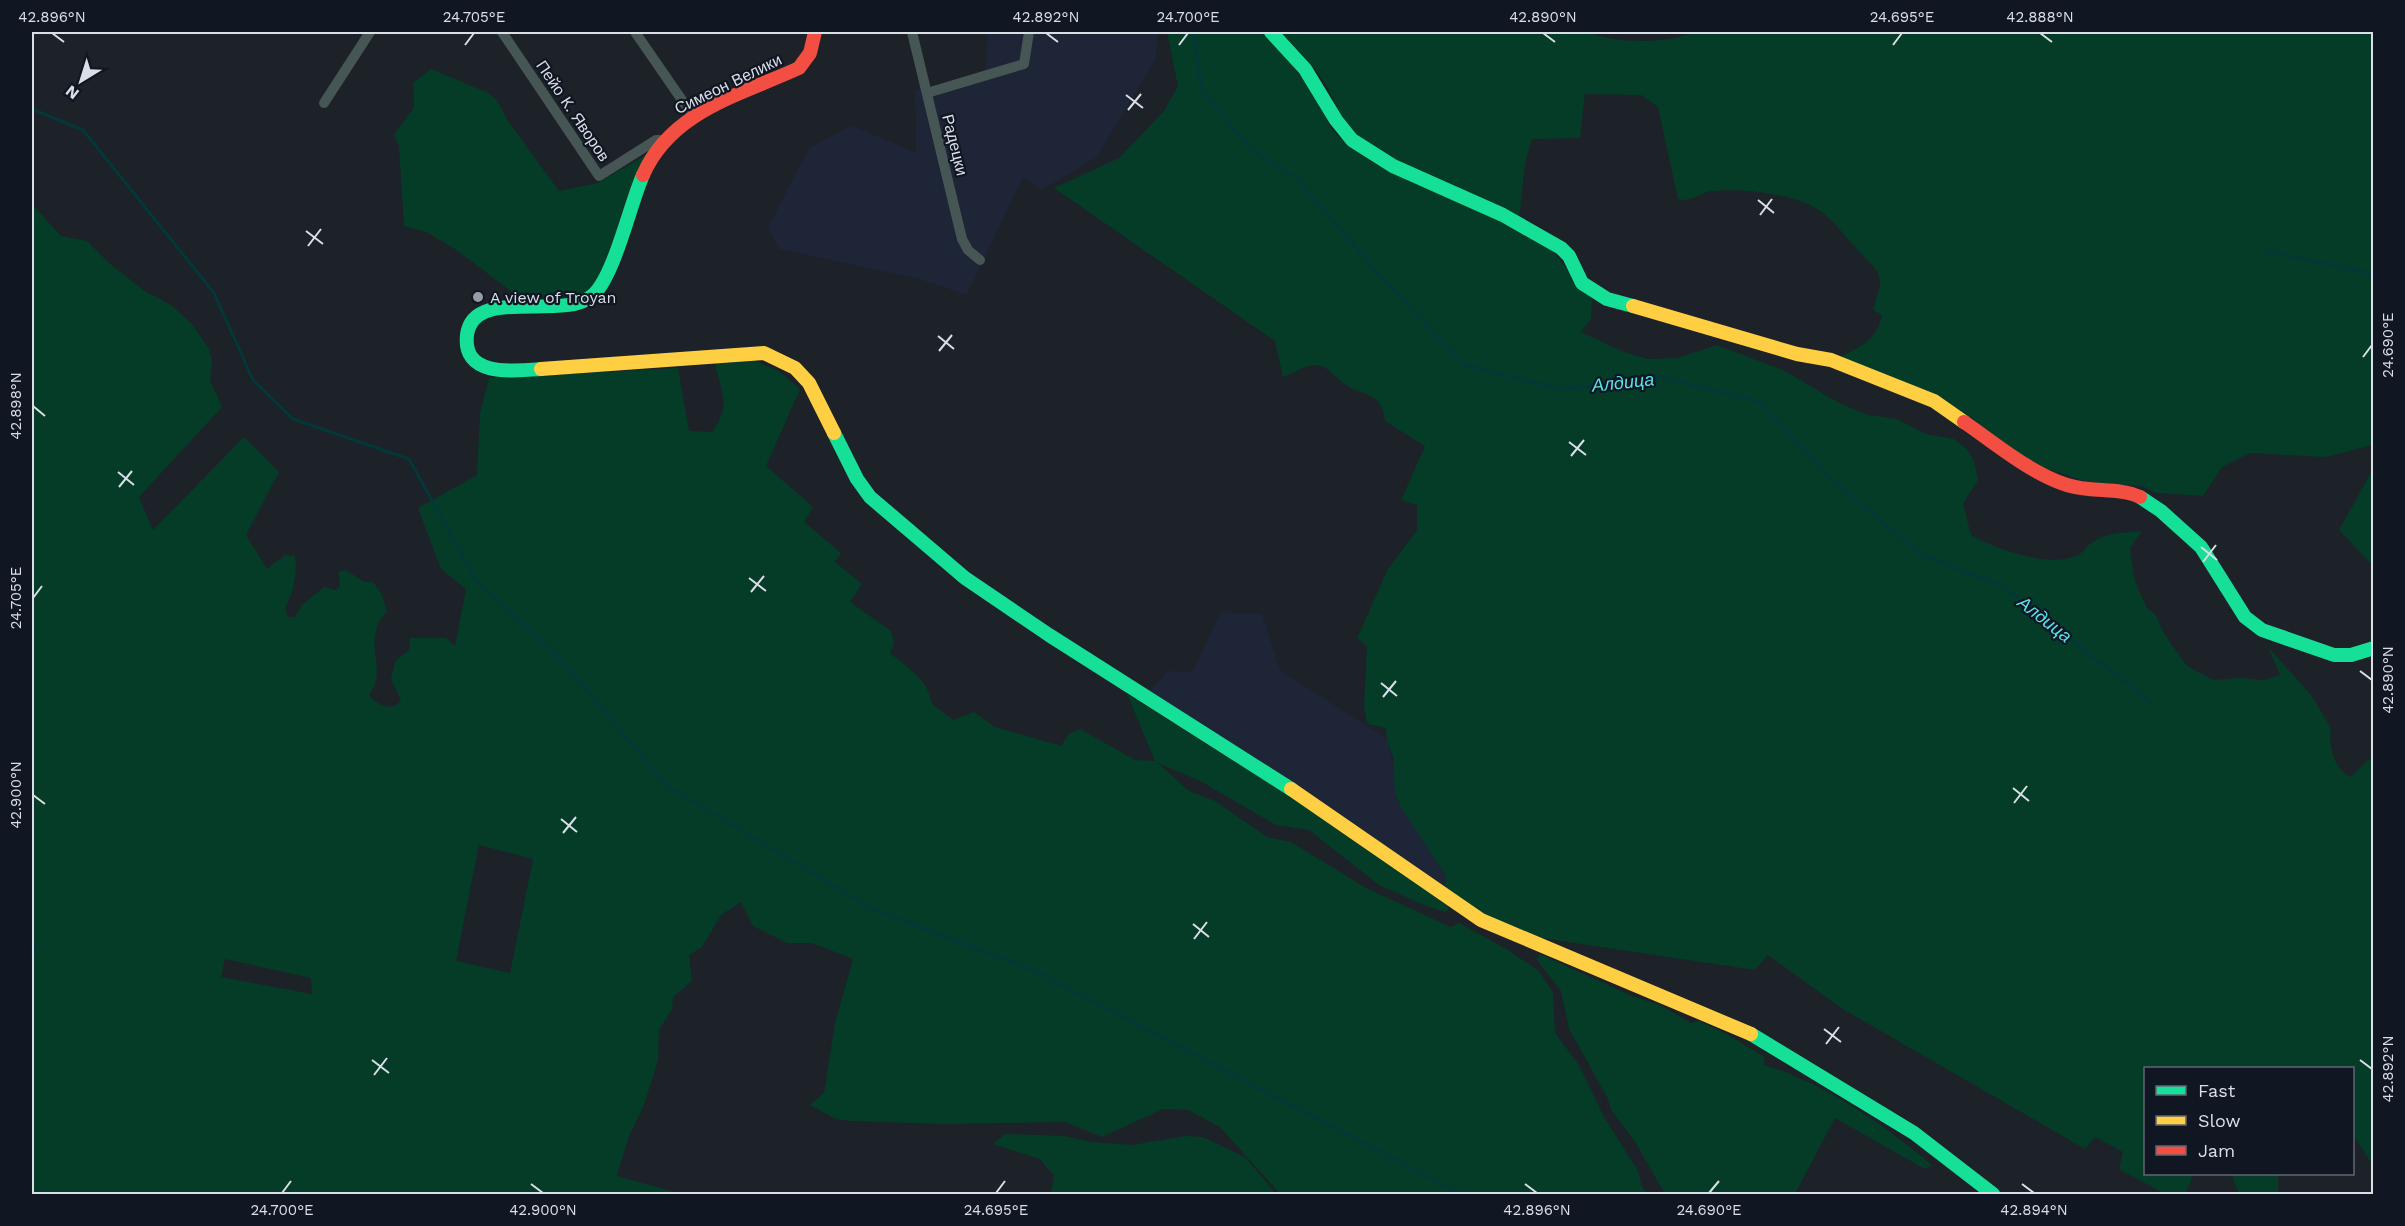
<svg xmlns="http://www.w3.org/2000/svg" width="2405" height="1226" font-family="'Work Sans',sans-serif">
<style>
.built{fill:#1d2536}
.green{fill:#043c28;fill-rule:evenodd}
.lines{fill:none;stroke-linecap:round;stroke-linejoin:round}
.stream{stroke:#033839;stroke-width:3}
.street{stroke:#465654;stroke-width:10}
.fast{stroke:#16e098;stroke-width:14}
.slow{stroke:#ffcf43;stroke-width:14}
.jam{stroke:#f24e42;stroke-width:14}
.ticks{fill:none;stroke:#d9dee7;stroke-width:2}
.poi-dot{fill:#979ca4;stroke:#101622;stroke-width:2}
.labels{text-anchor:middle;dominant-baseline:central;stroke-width:4.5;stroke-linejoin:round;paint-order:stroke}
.street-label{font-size:16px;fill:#d9dee7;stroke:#101622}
.poi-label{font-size:16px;fill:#d9dee7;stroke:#101622;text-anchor:start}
.water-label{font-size:18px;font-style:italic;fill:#56e4e7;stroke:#101622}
.neatline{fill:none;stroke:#d9dee7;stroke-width:2}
.ticks-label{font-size:15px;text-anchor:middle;fill:#d9dee7}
</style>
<rect width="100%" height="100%" fill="#1d2128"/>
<!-- built -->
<g class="built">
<path d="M988,32h170l-2,26 -59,99 -55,33 -19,-13 -56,118 -52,-17 -136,-29 -11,-22 41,-79 43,-23 64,28 -1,-63 70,-17z"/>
<path d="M1221,612l41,2 18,56 107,69 10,44 103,141 -351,-233 19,-20 24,1z"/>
</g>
<!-- green -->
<g class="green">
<path d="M1167,32h96l53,62 14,33 11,12 31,23 30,16 143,62 23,31 16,13 8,14 -1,21 -10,13 43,20 24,7 29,-1 40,-13 68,26 54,32 29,12 29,4 28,15 29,5 13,10 7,12 4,19 -15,24 8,31c25,14 77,33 105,21 6,-2 9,-8 14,-12 16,-12 32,-11 52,-13l-12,17 5,34 12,26 8,6 10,21 22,31 26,14 28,-2 23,2 16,-5 -12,-28 43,48 20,33c-3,17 3,42 20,49l16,-16 6,-2v407l-20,-31 -1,-67h-206v106h48l-9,20h-20l-46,-25 4,-17 -28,-15 -10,12 -244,-141 -73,-53 -13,15 -221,-33 -34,-14 -55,-33 1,-14 -45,-69 -6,-14 -2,-37 -6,-14 -1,-14 -19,-4 -3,-18 3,-60 -10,-8 31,-69 29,-39v-25l-16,-5 24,-54 -40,-25c-4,-31 -20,-23 -39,-36 -10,-7 -17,-19 -31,-20 -9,0 -23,9 -32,12l-8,-36 -221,-153 65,-30 45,-47 14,-25z"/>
<path d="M1277,32h310c27,11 80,13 106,0h680v413l-47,12 -76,-4 -28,14 -19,29 -47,-3 -15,-7 -48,-2 -57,-19 -40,-25 -21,-20 -20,-13 -119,-48c22,-11 41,-18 46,-44l-9,-5c13,-40 8,-34 -18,-63 -13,-14 -25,-32 -43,-41 -24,-13 -73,-18 -100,-15 -13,2 -20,12 -34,8l-20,-92 -17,-12 -56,-1 -5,44 -48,1 -7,25 -6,56c-52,-33 -112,-47 -162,-84 -15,-11 -21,-35 -31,-51 -14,-22 -29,-37 -49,-53z"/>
<path d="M431,69l55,23 10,7 12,22 51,70 39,-8 48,-28 -42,116 -19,25 -69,-1 -61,-46 -29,-17 -22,-6 -5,-80 -5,-11 20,-28 -1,-24z"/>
<path d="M32,204l29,32 26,5 22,22 37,29 25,13 21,19 17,25 3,12 -2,19 12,27 -83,90 14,33 91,-93 35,35 -33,63 21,34 18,-14 10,1c3,15 -2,39 -10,52l3,9h7l7,-12 22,-18 11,3 5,-3 -1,-15 7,-2 18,12h9l8,11 6,18c-28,31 3,59 -18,83 5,10 17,14 27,12l5,-6 -10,-21 5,-19 13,-10 1,-12h36l9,8 11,-57 -25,-20 -23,-61 59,-33 3,-62 9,-35 189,-10 11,63 24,1c18,-30 9,-36 2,-68l39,-4 26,12 20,17 -34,77 47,41 -9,15 37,31 -6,9 27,22 -12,18 41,29 3,12 -4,10c18,15 38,26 42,51l21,16 21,-8 21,15 66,19 8,-12 11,-5 55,31 20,1 -28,-67 239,150 83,61 -1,5 -4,2 -18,-6 -47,-21 -70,-55 -33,-5 -74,-43 -44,-19 31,28 26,10 52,36 24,5 75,46 85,39 8,-4 49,27 31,21 14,22 2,40 24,32 24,50 35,56 4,16 7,7h-369l-60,-67 -32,-17 -25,-1 -61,28 -37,-15 -120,2 -95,-3 -14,-2 -26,-14 14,-12 11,-70 18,-64 -41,-16h-25l-34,-17 -12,-24 -20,13 -19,32 -13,8 3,26 -19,16 -1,12 -13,21 -1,30 -14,45 -15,31 -12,40 65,18h-650zM479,845l54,14 -23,114 -54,-12zM225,959l86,19 1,16 -91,-17z"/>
<path d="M2373,469v97l-34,-36z"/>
<path d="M1540,954l92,42 28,9 31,18 8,-2 28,13 37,23v8c63,19 118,59 168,100l-7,4 -90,-51 -40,76h-130l-30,-52 -23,-31 -5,-14 -38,-68 -8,-38 -25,-32z"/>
<path d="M1005,1134l59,2 27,6 41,3 54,-9 17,1 43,21 30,36h-225l3,-18 -14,-17 -47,-15z"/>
<path d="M2231,1174h47v20h-39z"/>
</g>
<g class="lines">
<!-- stream -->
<g class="stream">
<path d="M1193,32l9,59 49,59 46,28 81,96 87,91 95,24 105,-11 95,24 70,76 90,76 84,33 148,116"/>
<path d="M32,109l51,21 131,163 39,87 40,39 116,40 68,123 78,71 111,132 205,123 166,64 424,222"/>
<path d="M2262,250l112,24"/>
<path d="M32,941l4,11"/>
</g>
<!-- street -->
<g class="street">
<path d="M502,32l97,144 57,-36h6"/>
<path d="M635,32l58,84"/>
<path d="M912,32l50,207 6,11 12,10"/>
<path d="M927,93l97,-29 5,-32"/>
<path d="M324,103l46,-71"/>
</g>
<!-- fast -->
<g class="fast">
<path d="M1271,32l34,37 31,51 16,20 41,26 110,49 58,33 8,8 13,27 25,16 26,7"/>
<path d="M541,369c-26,2 -79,9 -74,-34 6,-49 95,-14 125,-39 22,-18 38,-92 51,-121"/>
<path d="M834,433l23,46 13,18 95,81 84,57 242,154"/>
<path d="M2140,497l21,14 40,36 44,70 17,13 72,25h17l23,-7"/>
<path d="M1751,1034l163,99 79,61"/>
</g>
<!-- slow -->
<g class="slow">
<path d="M1633,306l164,48 34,6 103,41 30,21"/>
<path d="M541,369l223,-16 31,15 14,15 25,50"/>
<path d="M1291,789l190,131 270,114"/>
</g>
<!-- jam -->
<g class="jam">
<path d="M643,175c28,-64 97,-80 156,-107l11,-15 5,-21"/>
<path d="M1964,422c32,22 66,51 103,63 24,8 52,2 73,12"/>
</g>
</g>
<!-- ticks -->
<path class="ticks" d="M52,33l12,9M1046,33l12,9M1543,33l12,9M2040,33l12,9M465,45l9,-12M1179,45l9,-12M1893,45l9,-12M1126,95l17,13M1128,110l13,-16M1758,200l16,13M1760,215l12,-16M306,231l17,13M308,246l13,-17M938,336l16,13M939,351l13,-16M2363,357l9,-12M33,406l12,10M1569,442l17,13M1571,456l13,-16M118,472l16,13M119,487l13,-16M2201,547l16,13M2203,562l13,-17M749,578l17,13M751,592l13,-16M33,598l9,-12M2360,671l12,9M1381,683l16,13M1383,697l13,-16M2013,788l16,13M33,795l12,9M2014,803l13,-17M561,819l16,13M563,833l13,-16M1193,924l16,13M1194,939l13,-17M1824,1029l17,13M1826,1044l13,-17M372,1060l17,13M2360,1060l12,9M374,1075l13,-17M531,1184l12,9M1525,1184l12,9M2022,1184l12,9M282,1193l9,-12M996,1193l9,-12M1709,1193l10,-12"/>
<!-- markers -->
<circle class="poi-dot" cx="478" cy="297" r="6"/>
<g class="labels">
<!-- street labels -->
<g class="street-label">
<text transform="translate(728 84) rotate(-26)">Симеон Велики</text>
<text transform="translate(573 111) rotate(56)">Пейо К. Яворов</text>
<text transform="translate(955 145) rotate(76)">Радецки</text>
</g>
<!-- poi labels -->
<g class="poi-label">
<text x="490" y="297">A view of Troyan</text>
</g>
<!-- water labels -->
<g class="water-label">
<text transform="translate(1623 382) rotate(-6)">Алдица</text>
<text transform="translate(2045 619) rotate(38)">Алдица</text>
</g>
</g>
<!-- border -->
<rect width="2405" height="1226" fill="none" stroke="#101622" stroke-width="66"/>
<!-- legend -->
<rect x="2144" y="1067" width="210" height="108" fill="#101622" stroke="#606671" stroke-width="1.5"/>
<rect x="2156" y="1086" width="30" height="9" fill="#16e098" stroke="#606671" stroke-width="1.5"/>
<text x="2198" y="1097" font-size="18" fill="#d9dee7">Fast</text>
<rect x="2156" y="1116" width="30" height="9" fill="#ffcf43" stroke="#606671" stroke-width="1.5"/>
<text x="2198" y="1127" font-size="18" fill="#d9dee7">Slow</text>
<rect x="2156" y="1146" width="30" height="9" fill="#f24e42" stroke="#606671" stroke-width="1.5"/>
<text x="2198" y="1157" font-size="18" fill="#d9dee7">Jam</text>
<!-- north arrow -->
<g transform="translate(81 81) rotate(218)" stroke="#101622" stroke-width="4.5" paint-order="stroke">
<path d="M0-4.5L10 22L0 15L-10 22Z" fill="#d9dee7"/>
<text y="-9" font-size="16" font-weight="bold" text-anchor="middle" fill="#d9dee7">N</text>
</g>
<rect x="33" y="33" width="2339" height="1160" class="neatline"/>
<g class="ticks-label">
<text x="52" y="22">42.896°N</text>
<text x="474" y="22">24.705°E</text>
<text x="1046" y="22">42.892°N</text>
<text x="1188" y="22">24.700°E</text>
<text x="1543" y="22">42.890°N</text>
<text x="1902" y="22">24.695°E</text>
<text x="2040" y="22">42.888°N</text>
<text transform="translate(2388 345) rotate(-90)" y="5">24.690°E</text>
<text transform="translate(16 406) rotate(-90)" y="5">42.898°N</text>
<text transform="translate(16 598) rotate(-90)" y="5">24.705°E</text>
<text transform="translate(2388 680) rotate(-90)" y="5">42.890°N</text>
<text transform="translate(16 795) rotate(-90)" y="5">42.900°N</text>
<text transform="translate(2388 1069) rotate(-90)" y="5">42.892°N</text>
<text x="282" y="1215">24.700°E</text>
<text x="543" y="1215">42.900°N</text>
<text x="996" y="1215">24.695°E</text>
<text x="1537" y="1215">42.896°N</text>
<text x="1709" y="1215">24.690°E</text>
<text x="2034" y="1215">42.894°N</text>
</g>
</svg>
